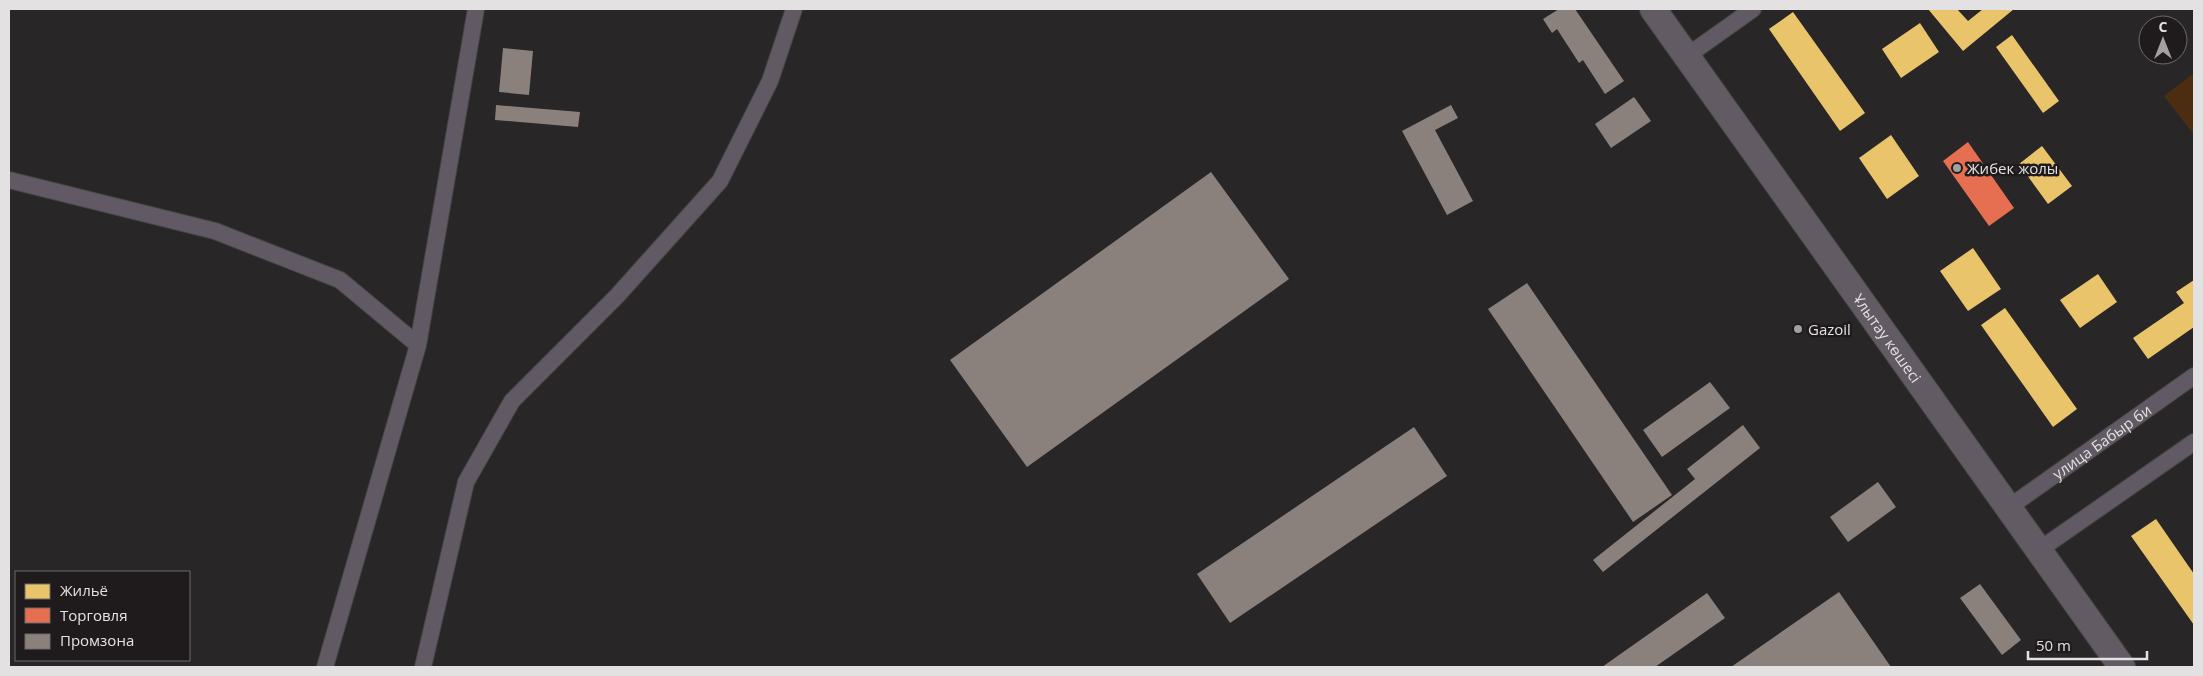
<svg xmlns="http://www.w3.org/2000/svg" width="2203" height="676" font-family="'Open Sans',sans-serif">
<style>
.green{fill:#4c2d11}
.homes{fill:#e9c46a}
.shops{fill:#e76f51}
.industry{fill:#8a817c}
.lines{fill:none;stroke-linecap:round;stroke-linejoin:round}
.street-casing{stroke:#464445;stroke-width:18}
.primary-casing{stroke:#464445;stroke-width:28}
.street{stroke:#615a64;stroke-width:16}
.primary{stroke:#625b64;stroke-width:26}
.poi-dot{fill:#a2a0a1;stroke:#1f1b1d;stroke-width:2}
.labels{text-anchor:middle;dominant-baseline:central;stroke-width:5;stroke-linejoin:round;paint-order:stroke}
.poi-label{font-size:15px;fill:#e4e1e3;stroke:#1f1b1d;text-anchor:start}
.street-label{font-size:15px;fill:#e4e1e3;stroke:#1f1b1d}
</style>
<rect width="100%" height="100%" fill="#282627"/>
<!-- green -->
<path class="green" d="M2194,73v62l-30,-39z"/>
<!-- homes -->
<g class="homes">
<path d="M1928,9h29l11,12 15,-12h31l-51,42z"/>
<path d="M1793,12l72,101 -25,18 -71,-102z"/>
<path d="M1920,23l19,29 -38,26 -19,-29z"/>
<path d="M2012,35l47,66 -16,12 -47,-66z"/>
<path d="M1891,135l28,41 -32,23 -28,-41z"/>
<path d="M2042,146l30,40 -24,18 -29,-40z"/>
<path d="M1973,248l28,41 -33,22 -28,-40z"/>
<path d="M2098,274l19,28 -37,26 -20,-28z"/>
<path d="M2194,280v47l-46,32 -15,-21 51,-35 -8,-11z"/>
<path d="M2005,308l72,101 -24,18 -72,-102z"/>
<path d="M2156,519l38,55v51l-63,-89z"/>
</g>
<!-- shops -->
<path class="shops" d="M1968,142l46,66 -25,18 -46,-65z"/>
<!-- industry -->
<g class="industry">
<path d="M1559,9h16l49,72 -19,13 -22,-34 -4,3 -22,-34 -5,4 -9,-14z"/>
<path d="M503,48l30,3 -4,44 -30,-3z"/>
<path d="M1634,97l17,24 -40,27 -16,-24z"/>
<path d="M496,105l84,7 -2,15 -83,-7z"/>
<path d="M1451,105l7,13 -23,12 38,71 -26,14 -45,-84z"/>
<path d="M1211,172l78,107 -262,188 -77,-107z"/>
<path d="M1527,283l145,212 -39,27 -145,-213z"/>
<path d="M1710,382l20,26 -68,49 -19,-27z"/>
<path d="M1743,425l17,23 -157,124 -10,-12 102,-81 -8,-10z"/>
<path d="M1414,427l33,49 -217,147 -33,-49z"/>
<path d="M1878,482l18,25 -48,35 -18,-25z"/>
<path d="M1980,584l41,56 -19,15 -42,-57z"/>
<path d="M1839,592l52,75h-160z"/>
<path d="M1707,593l18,25 -70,49h-53z"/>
</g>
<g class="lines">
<!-- street casing -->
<g class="street-casing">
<g id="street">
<path d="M1687,56l66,-47"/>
<path d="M9,180l206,51 125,49 78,65 -93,322"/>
<path d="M418,345l58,-336"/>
<path id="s1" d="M2008,508l186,-132"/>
<path d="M2039,550l155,-108"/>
<path d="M423,667l43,-185 46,-81 105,-105 103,-115 50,-100 24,-72"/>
</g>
</g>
<!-- primary casing -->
<g class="primary-casing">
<g id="primary">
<path id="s2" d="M1653,9l469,658"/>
</g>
</g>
<!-- street -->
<use href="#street" class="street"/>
<!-- primary -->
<use href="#primary" class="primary"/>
</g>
<!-- markers -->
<g class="poi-dot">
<circle cx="1957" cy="168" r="5"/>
<circle cx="1798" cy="329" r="5"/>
</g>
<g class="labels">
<!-- poi labels -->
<g class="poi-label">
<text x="1967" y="168">Жибек жолы</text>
<text x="1808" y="329">Gazoil</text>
</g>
<!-- street labels -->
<g class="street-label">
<text stroke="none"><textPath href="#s2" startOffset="404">Ұлытау көшесі</textPath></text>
<text stroke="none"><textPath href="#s1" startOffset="115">улица Бабыр би</textPath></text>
</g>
</g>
<!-- border -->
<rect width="2203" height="676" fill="none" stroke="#e4e1e3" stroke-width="20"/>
<!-- legend -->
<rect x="15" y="571" width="175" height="90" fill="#1f1b1d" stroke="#6e6a6c"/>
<rect x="25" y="584" width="25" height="15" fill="#e9c46a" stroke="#6e6a6c"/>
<text x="60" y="596" font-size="15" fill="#e4e1e3">Жильё</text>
<rect x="25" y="608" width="25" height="15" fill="#e76f51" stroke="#6e6a6c"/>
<text x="60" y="621" font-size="15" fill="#e4e1e3">Торговля</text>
<rect x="25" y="634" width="25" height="15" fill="#8a817c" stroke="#6e6a6c"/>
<text x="60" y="646" font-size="15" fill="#e4e1e3">Промзона</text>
<!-- north arrow -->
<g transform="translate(2163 40)"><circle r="24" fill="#1f1b1d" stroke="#6e6a6c"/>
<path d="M0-4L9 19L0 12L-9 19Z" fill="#a2a0a1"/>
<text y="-8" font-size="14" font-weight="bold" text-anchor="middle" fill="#e4e1e3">С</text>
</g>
<!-- scale -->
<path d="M2028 651v8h119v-8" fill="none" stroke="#e4e1e3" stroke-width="2.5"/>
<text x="2036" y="651" font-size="15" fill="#e4e1e3" stroke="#1f1b1d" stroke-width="4" paint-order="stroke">50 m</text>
</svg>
